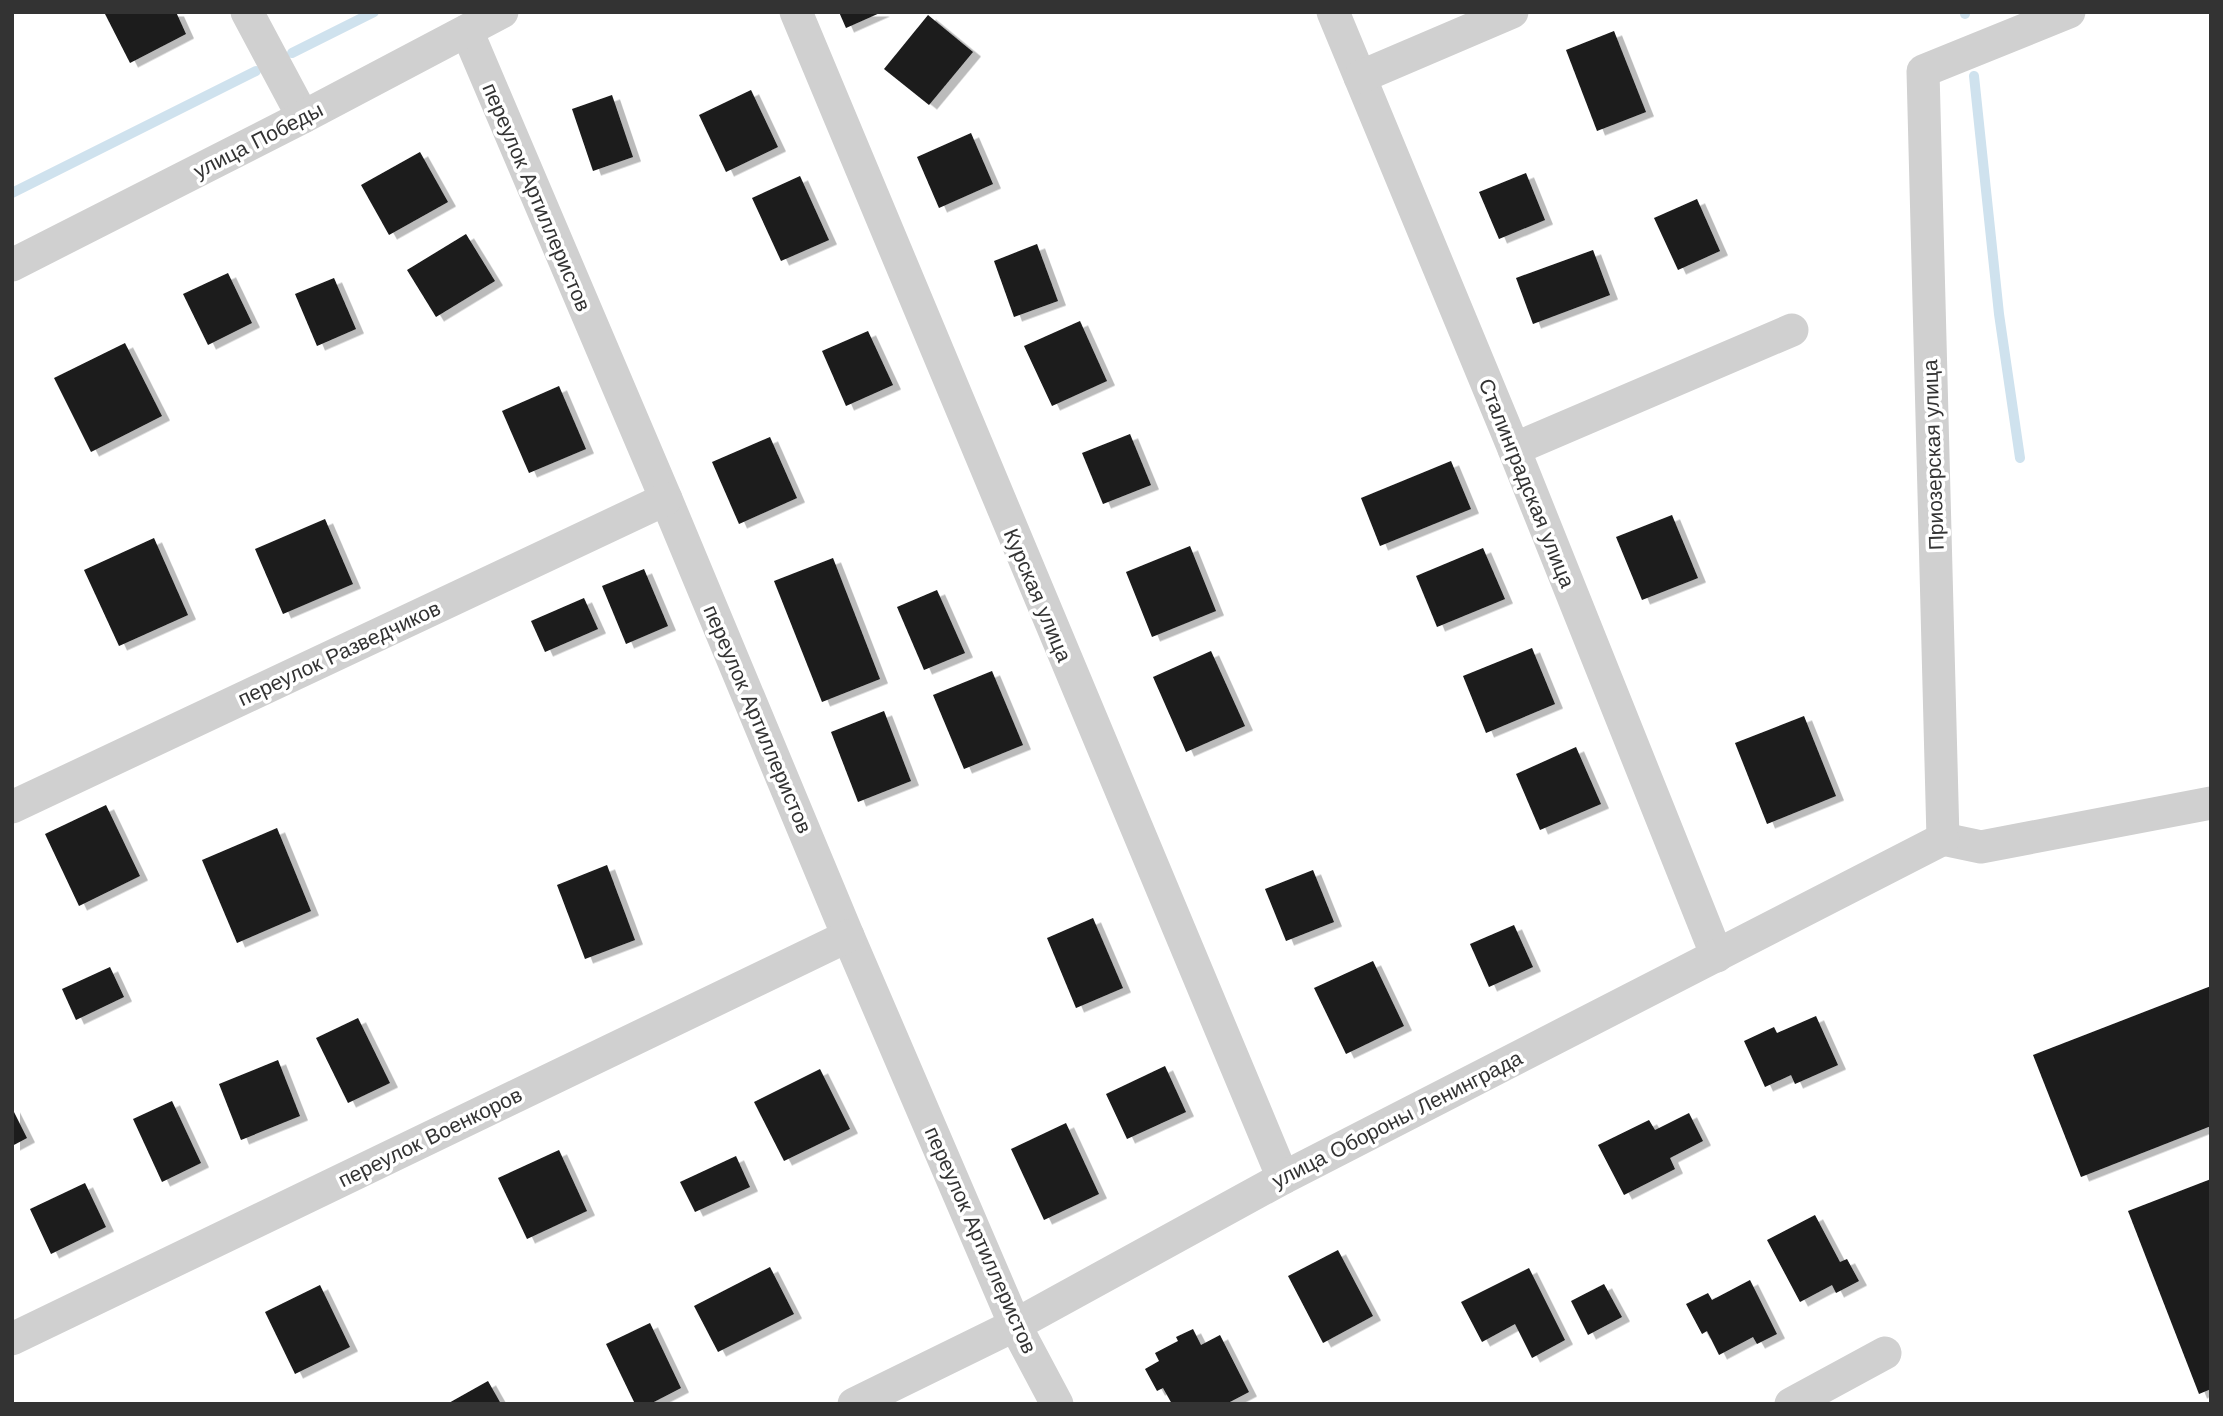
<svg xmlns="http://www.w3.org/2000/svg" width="2223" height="1416" font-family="'Work Sans',sans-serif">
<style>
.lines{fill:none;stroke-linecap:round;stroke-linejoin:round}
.stream{stroke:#cfe2ee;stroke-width:10}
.building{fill:#1a1a1a;filter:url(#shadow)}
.minor{stroke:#d0d0d0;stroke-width:33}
.labels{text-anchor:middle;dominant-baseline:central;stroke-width:7;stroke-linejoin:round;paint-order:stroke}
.street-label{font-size:21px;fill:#333;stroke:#fff}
</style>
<defs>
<filter id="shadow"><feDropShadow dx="8" dy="4.5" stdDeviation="0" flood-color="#0004"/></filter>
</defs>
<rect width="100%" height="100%" fill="#fff"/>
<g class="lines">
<!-- stream -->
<g class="stream">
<path d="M1965,12v2"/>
<path d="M292,53l82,-41"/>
<path d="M1974,76l25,238 21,144"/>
<path d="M12,193l244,-122"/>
</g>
</g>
<!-- building -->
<g class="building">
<path d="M104,12h72l10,22 -56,29z"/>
<path d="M839,12h43l-36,16z"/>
<path d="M928,15l45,37 -44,53 -45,-36z"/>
<path d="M1614,31l32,81 -49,19 -31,-81z"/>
<path d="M751,90l27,57 -52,25 -27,-57z"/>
<path d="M612,95l21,62 -40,14 -21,-62z"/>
<path d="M971,133l22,51 -54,24 -22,-51z"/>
<path d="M420,152l28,50 -59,33 -28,-50z"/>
<path d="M1526,173l19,47 -46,19 -20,-47z"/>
<path d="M800,176l29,64 -48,21 -29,-63z"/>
<path d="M1697,199l23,52 -42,19 -24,-52z"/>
<path d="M466,234l29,47 -59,36 -29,-47z"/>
<path d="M1037,244l21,57 -44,16 -20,-56z"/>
<path d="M1593,250l17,45 -77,29 -17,-46z"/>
<path d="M228,273l24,50 -44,22 -25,-51z"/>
<path d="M334,278l22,51 -39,17 -22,-52z"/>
<path d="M1080,321l27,60 -55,25 -28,-60z"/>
<path d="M868,331l25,54 -47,21 -24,-55z"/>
<path d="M125,343l37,73 -71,36 -37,-74z"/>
<path d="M559,386l27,63 -57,24 -27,-62z"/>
<path d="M1130,434l21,51 -48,19 -21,-51z"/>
<path d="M770,437l27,61 -58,26 -27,-62z"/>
<path d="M1451,461l20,48 -91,37 -19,-48z"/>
<path d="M1672,515l26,63 -56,22 -26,-63z"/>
<path d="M325,519l28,65 -70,30 -28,-65z"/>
<path d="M154,538l34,77 -69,31 -35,-76z"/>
<path d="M1190,546l26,65 -64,26 -26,-65z"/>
<path d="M1483,548l22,51 -68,28 -21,-51z"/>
<path d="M833,558l47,121 -58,23 -48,-121z"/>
<path d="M644,569l24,57 -42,18 -24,-58z"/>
<path d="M937,590l28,63 -41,17 -27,-63z"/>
<path d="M584,598l14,31 -53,23 -14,-31z"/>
<path d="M1532,648l23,56 -69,29 -23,-57z"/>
<path d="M1211,651l34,75 -59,26 -33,-75z"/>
<path d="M992,671l31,74 -59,24 -31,-74z"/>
<path d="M884,711l27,70 -53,21 -27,-70z"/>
<path d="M1804,716l32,80 -69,28 -32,-81z"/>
<path d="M1576,747l25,57 -61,26 -24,-56z"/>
<path d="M106,805l34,71 -61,30 -34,-72z"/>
<path d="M277,828l34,83 -74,32 -35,-83z"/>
<path d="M607,865l28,75 -50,19 -28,-74z"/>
<path d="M1313,870l21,52 -48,19 -21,-52z"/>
<path d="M1093,918l30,70 -47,20 -29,-70z"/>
<path d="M1514,925l19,42 -44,20 -19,-43z"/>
<path d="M1373,961l31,65 -58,28 -32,-66z"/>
<path d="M110,967l14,30 -48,23 -14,-31z"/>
<path d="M2211,986v140l-130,51 -48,-122z"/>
<path d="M1816,1016l22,49 -43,19 -4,-9 -26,12 -21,-46 30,-14 3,6z"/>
<path d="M358,1018l32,65 -42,20 -32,-65z"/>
<path d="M278,1060l22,56 -59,24 -22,-56z"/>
<path d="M1165,1066l21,46 -59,27 -21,-45z"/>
<path d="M820,1069l30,60 -66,32 -30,-59z"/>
<path d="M172,1101l29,62 -39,19 -29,-63z"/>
<path d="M12,1108l15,30 -15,8z"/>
<path d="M1689,1113l14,28 -33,17 5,11 -51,26 -26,-50 51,-25 6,10z"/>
<path d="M1066,1123l33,71 -55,26 -33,-71z"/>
<path d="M559,1150l28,61 -60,28 -29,-61z"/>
<path d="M736,1156l14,31 -55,25 -15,-30z"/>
<path d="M2211,1179v210l-12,5 -71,-183z"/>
<path d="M85,1183l21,44 -55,27 -21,-45z"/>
<path d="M1815,1215l25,47 7,-3 12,22 -23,12 -4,-8 -32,17 -33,-62z"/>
<path d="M1338,1250l35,66 -50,27 -35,-67z"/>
<path d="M770,1267l24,47 -76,38 -24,-46z"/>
<path d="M1529,1268l36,72 -33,18 -17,-34 -33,18 -21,-40z"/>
<path d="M1750,1280l27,54 -20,10 -4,-7 -34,18 -12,-24 -5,3 -16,-30 22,-11 4,7z"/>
<path d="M1604,1284l18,33 -34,18 -17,-34z"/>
<path d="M320,1285l30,62 -55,27 -30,-62z"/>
<path d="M650,1323l31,65 -31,16h-15l-29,-60z"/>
<path d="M1193,1329l8,16 19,-10 29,57 -23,12h-54l-9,-16 -6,3 -12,-22 14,-8 -4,-8 23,-12 -2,-4z"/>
<path d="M488,1381l13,23h-54z"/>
</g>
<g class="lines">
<!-- minor -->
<g class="minor">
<path d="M247,12l56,105"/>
<path d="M796,12l487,1166"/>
<path d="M1333,12l181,437 203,507"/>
<path d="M467,31l199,468 182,437 167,389 42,79"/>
<path d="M1360,77l152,-65"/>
<path d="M12,265l291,-148 199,-105"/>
<path d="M1514,449l278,-119"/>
<path d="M12,807l654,-308"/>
<path d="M1943,839l-20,-768 146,-59"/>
<path d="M1943,839l38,8 230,-44"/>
<path d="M12,1339l836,-403"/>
<path d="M854,1404l161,-79 268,-147 660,-339"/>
<path d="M1791,1404l94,-51"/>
</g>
</g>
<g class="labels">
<!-- street labels -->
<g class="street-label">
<text transform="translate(258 140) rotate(-27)">улица Победы</text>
<text transform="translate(537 197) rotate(67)">переулок Артиллеристов</text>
<text transform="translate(1933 455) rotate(-92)">Приозерская улица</text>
<text transform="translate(1527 483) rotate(68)">Сталинградская улица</text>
<text transform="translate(1038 595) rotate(67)">Курская улица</text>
<text transform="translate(339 653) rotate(-25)">переулок Разведчиков</text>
<text transform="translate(758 719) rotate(67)">переулок Артиллеристов</text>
<text transform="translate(1397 1119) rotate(-27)">улица Обороны Ленинграда</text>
<text transform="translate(430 1137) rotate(-26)">переулок Военкоров</text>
<text transform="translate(981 1240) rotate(66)">переулок Артиллеристов</text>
</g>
</g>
<!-- border -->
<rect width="2223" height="1416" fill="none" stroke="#333333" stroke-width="28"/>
</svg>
